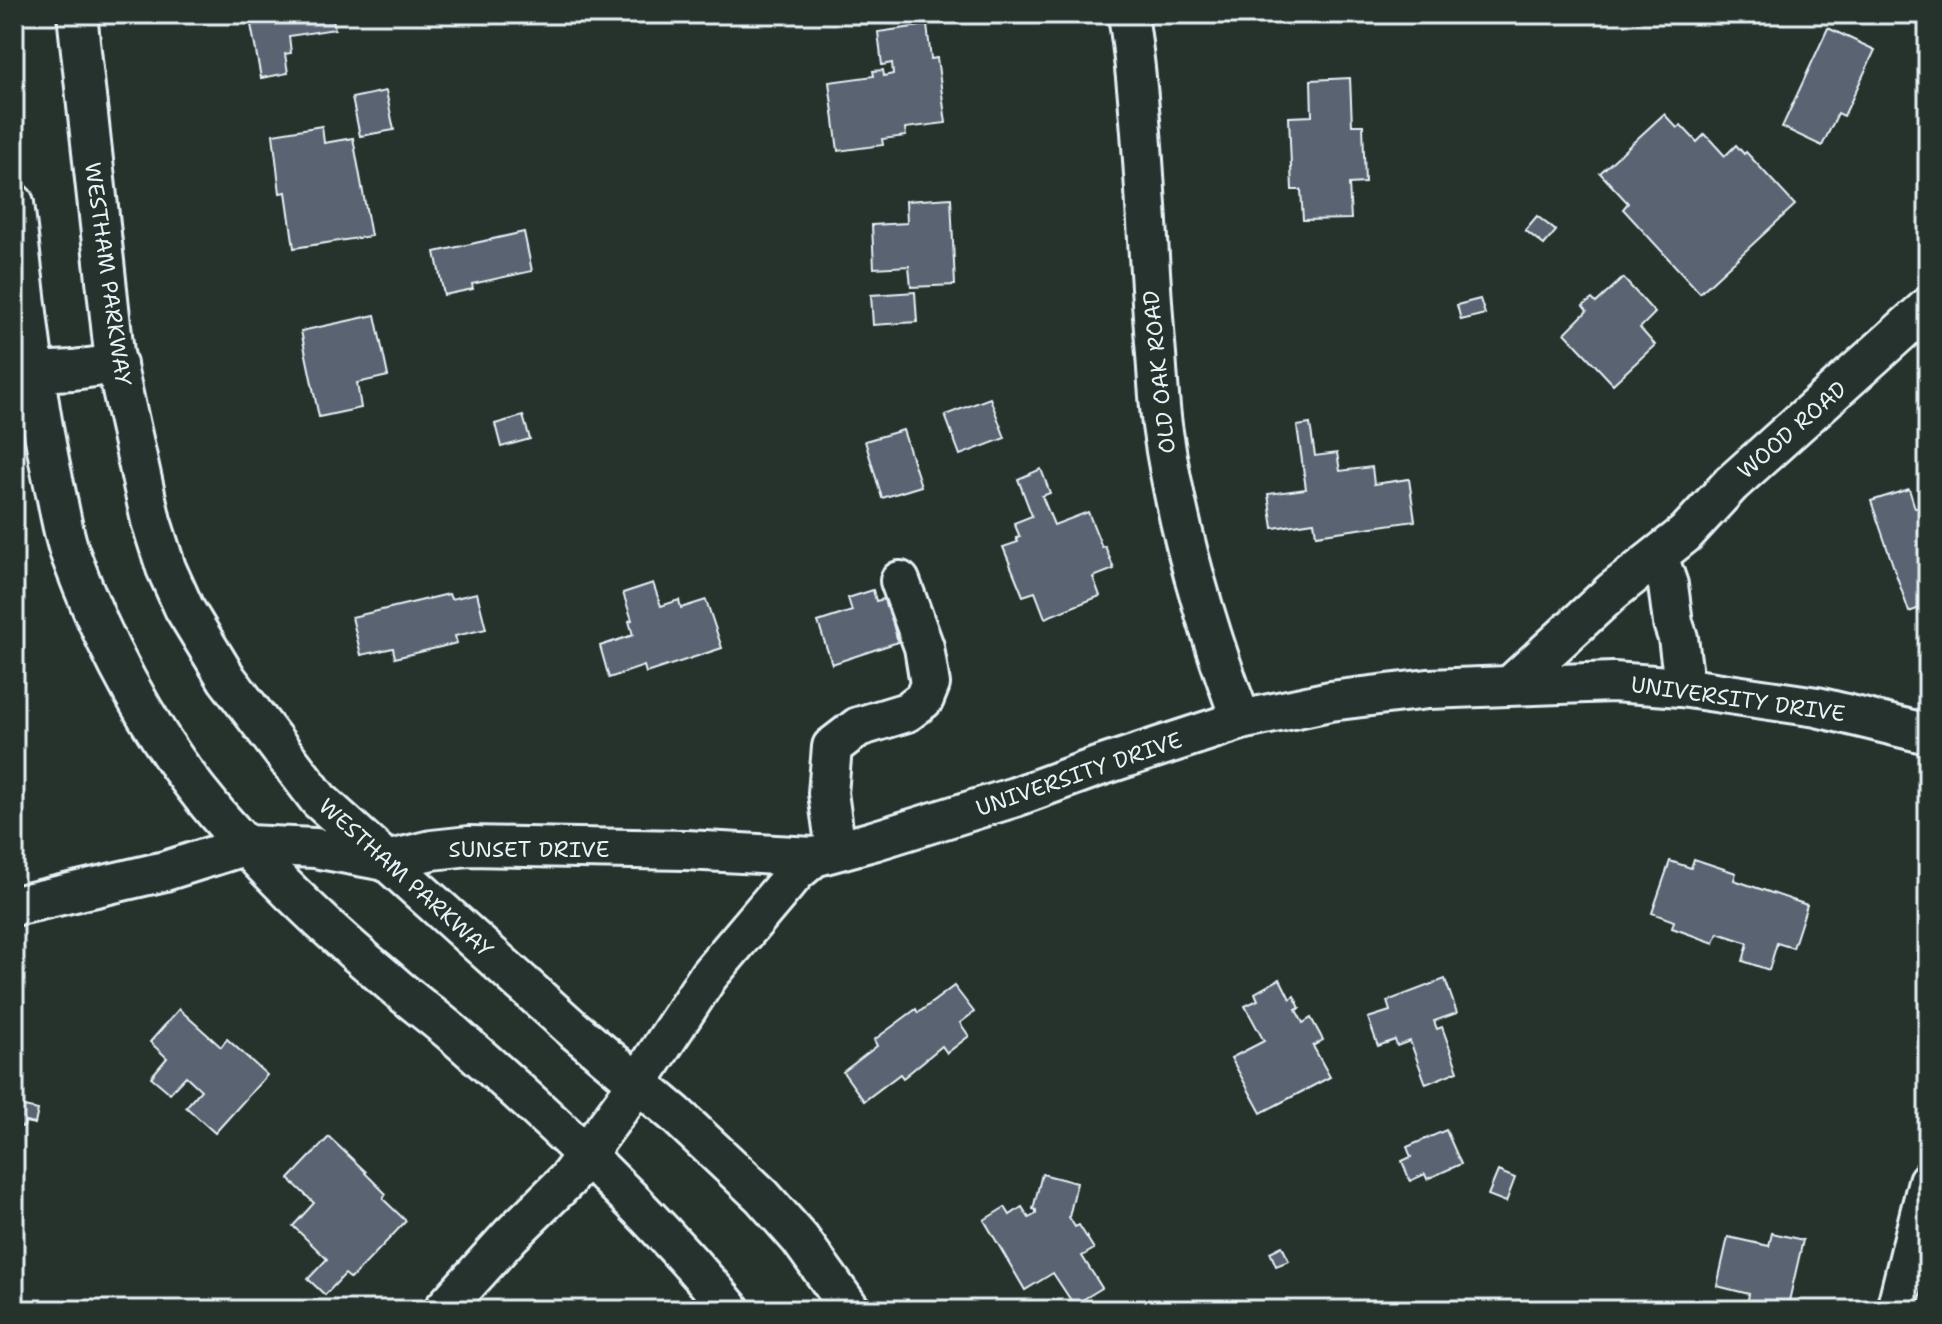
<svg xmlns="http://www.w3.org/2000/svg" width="1942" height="1324" font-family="'Shantell Sans',sans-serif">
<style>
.building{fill:#5a6471;stroke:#e8f1f8;stroke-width:2}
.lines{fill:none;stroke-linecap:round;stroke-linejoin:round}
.minor-casing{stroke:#e8f1f8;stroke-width:44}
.minor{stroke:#26332d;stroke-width:38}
.labels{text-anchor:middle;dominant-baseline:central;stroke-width:7;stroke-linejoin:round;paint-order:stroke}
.street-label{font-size:22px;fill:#e8f1f8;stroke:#26332d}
</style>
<rect width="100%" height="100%" fill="#26332d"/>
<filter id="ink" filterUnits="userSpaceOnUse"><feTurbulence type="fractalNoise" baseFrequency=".0125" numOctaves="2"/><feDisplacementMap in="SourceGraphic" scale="16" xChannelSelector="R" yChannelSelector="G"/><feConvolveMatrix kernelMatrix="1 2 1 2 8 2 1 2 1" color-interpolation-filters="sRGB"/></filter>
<g filter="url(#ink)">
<!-- building -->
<g class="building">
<path d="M249,14h83l3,15 -46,7 2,17 -6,1 3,19 -27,5z"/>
<path d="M927,25l4,34 6,-1 9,65 -41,5 1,8 -24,3 1,6 -45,6 -9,-69 45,-6 -1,-5 10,-1 1,6 9,-2 -1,-11 -10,2 -4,-33z"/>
<path d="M1828,28l47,22 -31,66 -6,-3 -16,33 -40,-19z"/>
<path d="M1350,78l2,47h11l2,58 -16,1 2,35 -48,1 -2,-30h-9l-3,-73 23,-1 -1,-36z"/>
<path d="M386,91l8,39 -34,6 -8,-38z"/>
<path d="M1664,114l13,14 4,-3 16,17 8,-8 20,22 11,-11 8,9 2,-2 49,53 -95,88 -77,-84 5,-6 -28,-30z"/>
<path d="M322,126l2,17 29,-5 18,98 -77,12 -8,-56 -6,1 -7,-59z"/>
<path d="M951,198l4,87 -44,2 -2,-21 -35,2 -2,-43 35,-2 -1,-22z"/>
<path d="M1537,216l19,15 -12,14 -19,-15z"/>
<path d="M524,232l8,39 -60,13 1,5 -29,6 -9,-43z"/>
<path d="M1623,278l32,35 -15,15 15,17 -42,39 -48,-51 22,-22 -4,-5 9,-7 4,4z"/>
<path d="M915,292l2,30 -44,3 -2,-30z"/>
<path d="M1480,299l5,15 -24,6 -4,-15z"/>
<path d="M375,315l13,61 -31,7 4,25 -42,9 -18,-86z"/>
<path d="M990,398l15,40 -45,17 -15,-40z"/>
<path d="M523,416l7,23 -29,8 -6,-23z"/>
<path d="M1310,424l5,32 22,-3 3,18 32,-4 2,17 35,-5 6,42 -99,14 -2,-13 -41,6 -5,-34 38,-5 -9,-63z"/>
<path d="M903,430l18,56 -39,12 -17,-57z"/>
<path d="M1041,469l9,24 -8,3 12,29 34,-13 14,35 3,-1 9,23 -21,8 7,19 -55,22 -10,-26 -12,4 -20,-49 15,-5 -2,-4 4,-1 -6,-14 18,-7 -14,-37z"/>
<path d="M1909,489l6,19 13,-4v101l-19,7 -38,-111z"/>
<path d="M653,583l8,23 18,-6 2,8 25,-8 16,48 -76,25 -2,-7 -35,12 -9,-32 33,-11 -4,-14 3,-1 -9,-27z"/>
<path d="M873,590l3,11 8,-2 2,8 11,-3 5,17 -9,3 5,18 -66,22 -14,-42 34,-11 -4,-13z"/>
<path d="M477,593l9,36 -31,7 2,7 -62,15 -2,-10 -32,7 -9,-38 97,-23 2,5z"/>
<path d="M1694,859l42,14 -2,7 73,25 -14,43 -16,-5 -8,27 -26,-9 5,-18 -30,-10 -4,10 -42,-15 2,-7 -22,-8 18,-52 21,7z"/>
<path d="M1280,979l10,20 4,-3 6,12 -4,2 7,13 8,-5 12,22 -10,6 17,31 -69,36 -30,-55 33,-17 -19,-35 13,-6 -3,-7z"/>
<path d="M1445,979l12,34 -23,8 3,8 5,-2 16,44 -32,13 -16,-43 -13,5 -2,-6 -17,6 -10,-28 22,-7 -3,-10z"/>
<path d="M954,986l20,26 -14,11 9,13 -22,17 -5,-7 -39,32 -3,-4 -36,27 -21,-29 34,-26 -3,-6 42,-31 2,4z"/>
<path d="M179,1009l42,38 6,-8 40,36 -52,58 -29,-26 15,-17 -15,-14 -16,17 -19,-16 16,-19 -17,-16z"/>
<path d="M19,1106l19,4 -3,14 -10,-2 -1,5 -8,-1z"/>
<path d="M1446,1130l15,34 -34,15 -2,-5 -15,7 -8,-20 9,-4 -4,-10z"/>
<path d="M329,1137l37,35 -1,1 21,21 -3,5 23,22 -55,58 -6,-5 -20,21 -17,-16 19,-20 -34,-33 21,-23 -25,-24z"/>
<path d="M1498,1171l17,7 -9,24 -18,-7z"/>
<path d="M1042,1174l35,9 -8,34 6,10 4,-2 15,24 -12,7 20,32 -28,17 -21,-32 -28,17 -41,-70 21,-13 5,8 12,-8 7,11 7,-4v-4l-3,-1z"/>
<path d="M1772,1233l31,7 -16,70h-41l3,-16 -32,-8 11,-49 41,9z"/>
<path d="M1282,1246l7,15 -13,5 -6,-14z"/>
</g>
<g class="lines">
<!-- minor casing -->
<g class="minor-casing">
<g id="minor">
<path d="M77,14l37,339 37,168 15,47 18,40 43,71 92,121 254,229 102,85 87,82 38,43 51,71"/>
<path d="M1128,14c17,112 18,227 28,340 2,26 3,53 7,78 15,99 43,194 78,288"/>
<path d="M14,203c12,96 20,191 41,286 5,22 8,46 16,67 34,92 81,182 145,257 52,60 112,117 173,168 22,20 47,37 69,57 97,85 191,173 273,272"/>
<path d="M14,373l59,-3 44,-6"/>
<path d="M1658,556l10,29 5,38 5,15 4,30 -1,19"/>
<path d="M1512,684l101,-93 72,-57 46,-50 197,-177"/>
<path d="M836,850l-8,-57 4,-46 26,-20 49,-15 17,-13 6,-15 -6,-37 -24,-66"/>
<path d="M14,906l151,-35 82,-26 68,3 71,13 46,-11 37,-4 217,4 128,7"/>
<path d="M443,1310l68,-75 56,-55 71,-97 71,-108 87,-103 18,-15 59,-16 142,-44 82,-30 144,-47 89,-19 98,-12 185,-7 68,5 136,20 111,27"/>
<path d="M1896,1310l32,-129"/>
</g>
</g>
<!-- minor -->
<use href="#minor" class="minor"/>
</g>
</g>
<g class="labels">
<!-- street labels -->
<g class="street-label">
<text transform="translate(108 274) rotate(82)">WESTHAM PARKWAY</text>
<text transform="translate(1159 372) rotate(-96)">OLD OAK ROAD</text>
<text transform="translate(1792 430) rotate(-41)">WOOD ROAD</text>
<text transform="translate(1738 699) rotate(8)">UNIVERSITY DRIVE</text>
<text transform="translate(1079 774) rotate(-19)">UNIVERSITY DRIVE</text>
<text x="529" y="849">SUNSET DRIVE</text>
<text transform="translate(406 878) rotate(42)">WESTHAM PARKWAY</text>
</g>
</g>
<!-- margin -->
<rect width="1942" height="1324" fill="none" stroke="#26332d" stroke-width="48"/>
<rect x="24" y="24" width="1894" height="1276" fill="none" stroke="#e8f1f8" stroke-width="3" filter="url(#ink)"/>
</svg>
